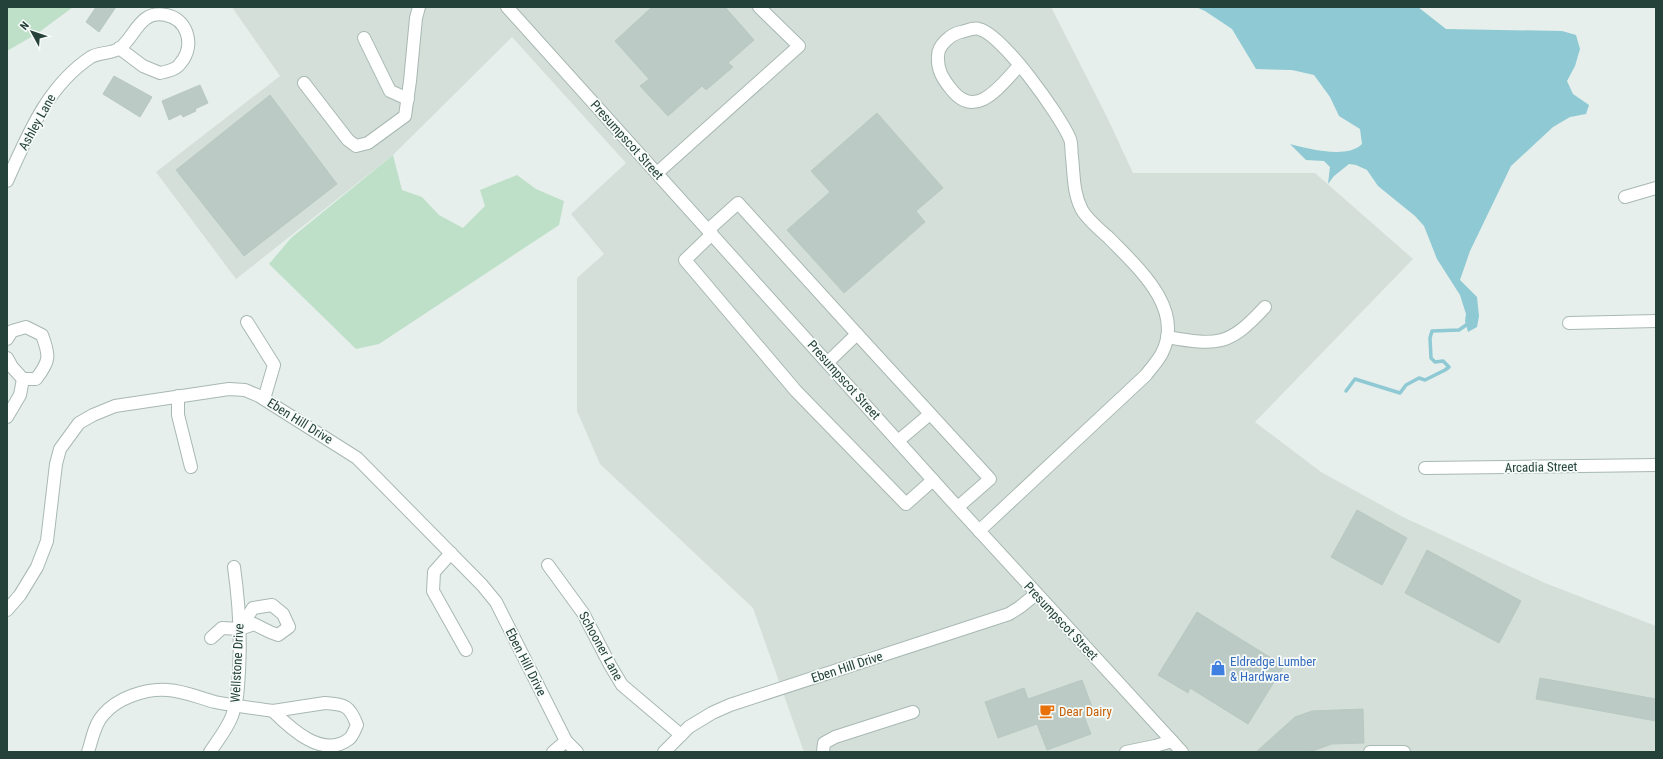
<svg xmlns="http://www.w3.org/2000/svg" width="1663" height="759" font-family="'Roboto Condensed',sans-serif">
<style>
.built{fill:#d4dfda}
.green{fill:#bfe0c8}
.water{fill:#8ec9d4}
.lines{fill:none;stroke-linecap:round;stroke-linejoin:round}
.stream{stroke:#8ec9d4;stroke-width:3.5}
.building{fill:#bbcac4;stroke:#b8c9c2}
.minor-casing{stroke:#a8b8b2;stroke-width:14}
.minor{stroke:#fff;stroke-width:12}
.labels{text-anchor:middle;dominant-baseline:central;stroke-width:3.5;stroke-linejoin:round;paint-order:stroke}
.street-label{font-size:13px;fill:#24423a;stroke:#f7fbf9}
.shop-label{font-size:13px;fill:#366cbe;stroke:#f7fbf9;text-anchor:start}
.food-label{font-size:13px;fill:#c56008;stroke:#f7fbf9;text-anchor:start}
</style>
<rect width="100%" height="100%" fill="#e6efeb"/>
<!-- built -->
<path class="built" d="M232,7h819l56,110 26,56h182l98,86 -158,163 66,50 82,45 142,66 111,43v126h-852l-51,-144 -153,-144 -23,-53v-133l27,-24 -33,-40 55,-51 -114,-126 -119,118 -157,124 -80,-107 124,-96z"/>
<!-- green -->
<g class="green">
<path d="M7,7h66l-35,26 -31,18z"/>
<path d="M393,155l9,35 20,7 17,18 24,13 22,-22 -5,-16 37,-15 19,14 28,12 -5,24 -180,119 -23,5 -87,-85 22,-26z"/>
</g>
<!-- water -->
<path class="water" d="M1196,7h222l28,22 116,2 14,4 4,14 -5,17 -8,15 6,13 16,11 -3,9 -16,3 -17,10 -42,39 -41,85 -10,29 17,17 2,19 -2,11 -9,5 -3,-11 1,-7 -6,-19 -23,-36 -13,-33 -9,-10 -37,-30 -11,-16 -11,-5 -7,-1 -15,12 -6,8 2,-17 -6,-6 -18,-1 -16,-16c18,5 58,15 72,0l-2,-15 -21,-13 -9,-19 -16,-22 -22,-5 -36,-1 -24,-40 -27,-18z"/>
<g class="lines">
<!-- stream -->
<path class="stream" d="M1346,391l9,-12 45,14 6,-8 13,-7 6,2 20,-10 4,-3 -6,-6 -8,1 -4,-4 -1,-20 2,-7 27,-1 10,-7"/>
</g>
<!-- building -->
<g class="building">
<path d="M96,7h20l-17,25 -13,-10z"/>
<path d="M652,7h73l29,33 -26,23 5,4 -27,23 -4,-4 -34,30 -28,-30 9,-7 -34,-38z"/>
<path d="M114,76l38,21 -12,20 -37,-23z"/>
<path d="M200,85l8,18 -13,6 1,2 -13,6 -2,-3 -12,6 -7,-19z"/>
<path d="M270,95l67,89 -93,72 -68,-86z"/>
<path d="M877,113l66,75 -27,23 9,11 -81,71 -57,-63 43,-38 -19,-21z"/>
<path d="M1357,510l50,28 -25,47 -51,-28z"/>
<path d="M1427,550l94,51 -22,42 -94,-50z"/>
<path d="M1197,612l87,54 -36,58 -58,-36 -2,5 -30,-18z"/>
<path d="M1540,678l116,21v22l-120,-22z"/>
<path d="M1082,680l12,32 -10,4 7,18 -44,16 -10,-26 -39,14 -13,-36 39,-14 4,11z"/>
<path d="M1363,709l1,34 -32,1 -22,8h-54l39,-35 17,-6z"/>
</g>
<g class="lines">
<!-- minor casing -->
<g class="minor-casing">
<g id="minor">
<path d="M507,7l443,492 232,253"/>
<path d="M364,38l26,53 18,8"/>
<path d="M304,83l44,57 8,6 12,-3 37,-27 5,-35 6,-63 3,-11"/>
<path d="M657,173l142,-127 -40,-39"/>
<path d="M7,181c21,-46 40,-95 84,-124 8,-5 21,-3 29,-9 15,-11 20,-39 46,-33 21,4 28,28 17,45 -2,2 -4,6 -6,7 -4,3 -12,5 -17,6l-17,-7 -24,-18"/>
<path d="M1625,197l31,-9"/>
<path d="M708,230l30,-27 119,131"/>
<path d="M712,234l-27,26 111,131 110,113 27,-24"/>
<path d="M247,322l27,43 -10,34"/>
<path d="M1569,323l87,-2"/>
<path d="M1167,337c51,9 62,9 98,-30"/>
<path d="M7,339l5,-8 14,-4 16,8c8,21 8,26 -6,44h-13l-11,-12 -5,-9"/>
<path d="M828,362l29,-28 133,145 -32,28"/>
<path d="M178,396v19l13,52"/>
<path d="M7,417l13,-22 3,-16"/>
<path d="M898,441l32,-27"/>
<path d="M1425,468l231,-3"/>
<path d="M979,531l167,-156c5,-7 12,-14 16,-22 23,-45 -25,-86 -53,-115 -9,-8 -21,-18 -27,-28 -9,-17 -8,-35 -10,-53 -1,-6 0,-13 -2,-18 -10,-24 -68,-105 -91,-110 -5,-2 -13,2 -18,3 -10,2 -23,13 -23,24 -1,14 5,23 13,33 25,32 49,-3 68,-23"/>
<path d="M451,553l-17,19 -1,19 33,59"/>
<path d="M548,565l35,48 27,52 12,20 59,50"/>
<path d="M272,605l11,9 6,13 -11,8 -8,-3 -16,-8 -14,5 13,-21z"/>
<path d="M7,610l13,-15 17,-28 10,-26 9,-77 4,-15 19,-26 14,-8 22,-9 114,-17 16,1 14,6 98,62 125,127 14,17 70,139 11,11"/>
<path d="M211,638l11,-10 18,1"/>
<path d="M325,703c20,1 25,3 32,22 -2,4 -4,11 -8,14 -26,20 -58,-10 -76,-28z"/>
<path d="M88,752c4,-12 6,-27 15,-37 14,-17 43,-27 65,-25 16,1 32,8 47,12 19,4 39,6 58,9"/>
<path d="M210,752c8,-12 17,-23 22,-36 6,-15 6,-30 7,-45 2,-35 0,-69 -5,-104"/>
<path d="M553,752l13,-11"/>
<path d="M664,752l25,-25 23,-14 18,-8 279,-91 11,-7 16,-13"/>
<path d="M823,752l1,-9 11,-6 78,-25"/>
<path d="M1126,752l29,-6 17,-5"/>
<path d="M1370,752h34"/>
</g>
</g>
<!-- minor -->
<use href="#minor" class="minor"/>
</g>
<!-- icons -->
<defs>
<g id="shop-bare" transform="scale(1.2)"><path d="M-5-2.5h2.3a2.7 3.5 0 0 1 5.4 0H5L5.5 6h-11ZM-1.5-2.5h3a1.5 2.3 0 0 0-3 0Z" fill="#3f7fe0" stroke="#f7fbf9" stroke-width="2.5" paint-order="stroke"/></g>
<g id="cafe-bare" transform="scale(1.2)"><path d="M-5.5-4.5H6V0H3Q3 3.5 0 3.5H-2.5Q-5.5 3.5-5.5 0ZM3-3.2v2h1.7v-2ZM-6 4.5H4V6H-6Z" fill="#e8710a" stroke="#f7fbf9" stroke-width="2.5" paint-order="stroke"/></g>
</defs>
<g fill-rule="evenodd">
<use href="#shop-bare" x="1218" y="668"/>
<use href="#cafe-bare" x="1047" y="711"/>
</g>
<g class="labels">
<!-- street labels -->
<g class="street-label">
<text transform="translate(37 122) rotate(-61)">Ashley Lane</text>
<text transform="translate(627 140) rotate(48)">Presumpscot Street</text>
<text transform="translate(844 380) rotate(48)">Presumpscot Street</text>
<text transform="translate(300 421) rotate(32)">Eben Hill Drive</text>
<text transform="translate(1541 467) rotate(-1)">Arcadia Street</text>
<text transform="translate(1061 621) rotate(47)">Presumpscot Street</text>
<text transform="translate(601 646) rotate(61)">Schooner Lane</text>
<text transform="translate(526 662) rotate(63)">Eben Hill Drive</text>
<text transform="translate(237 663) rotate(-87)">Wellstone Drive</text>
<text transform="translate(847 667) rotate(-18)">Eben Hill Drive</text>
</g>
<!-- shop labels -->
<g class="shop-label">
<text x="1230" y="661">Eldredge Lumber<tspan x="1230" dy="15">&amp; Hardware</tspan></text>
</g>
<!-- food labels -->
<g class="food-label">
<text x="1059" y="711">Dear Dairy</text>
</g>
</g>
<!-- border -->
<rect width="1663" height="759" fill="none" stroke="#24423a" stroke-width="16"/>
<!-- north arrow -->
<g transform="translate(32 32) rotate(310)" stroke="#f7fbf9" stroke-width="3" paint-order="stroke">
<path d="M0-3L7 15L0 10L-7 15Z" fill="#24423a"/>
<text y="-6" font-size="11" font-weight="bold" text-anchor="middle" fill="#24423a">N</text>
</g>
</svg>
